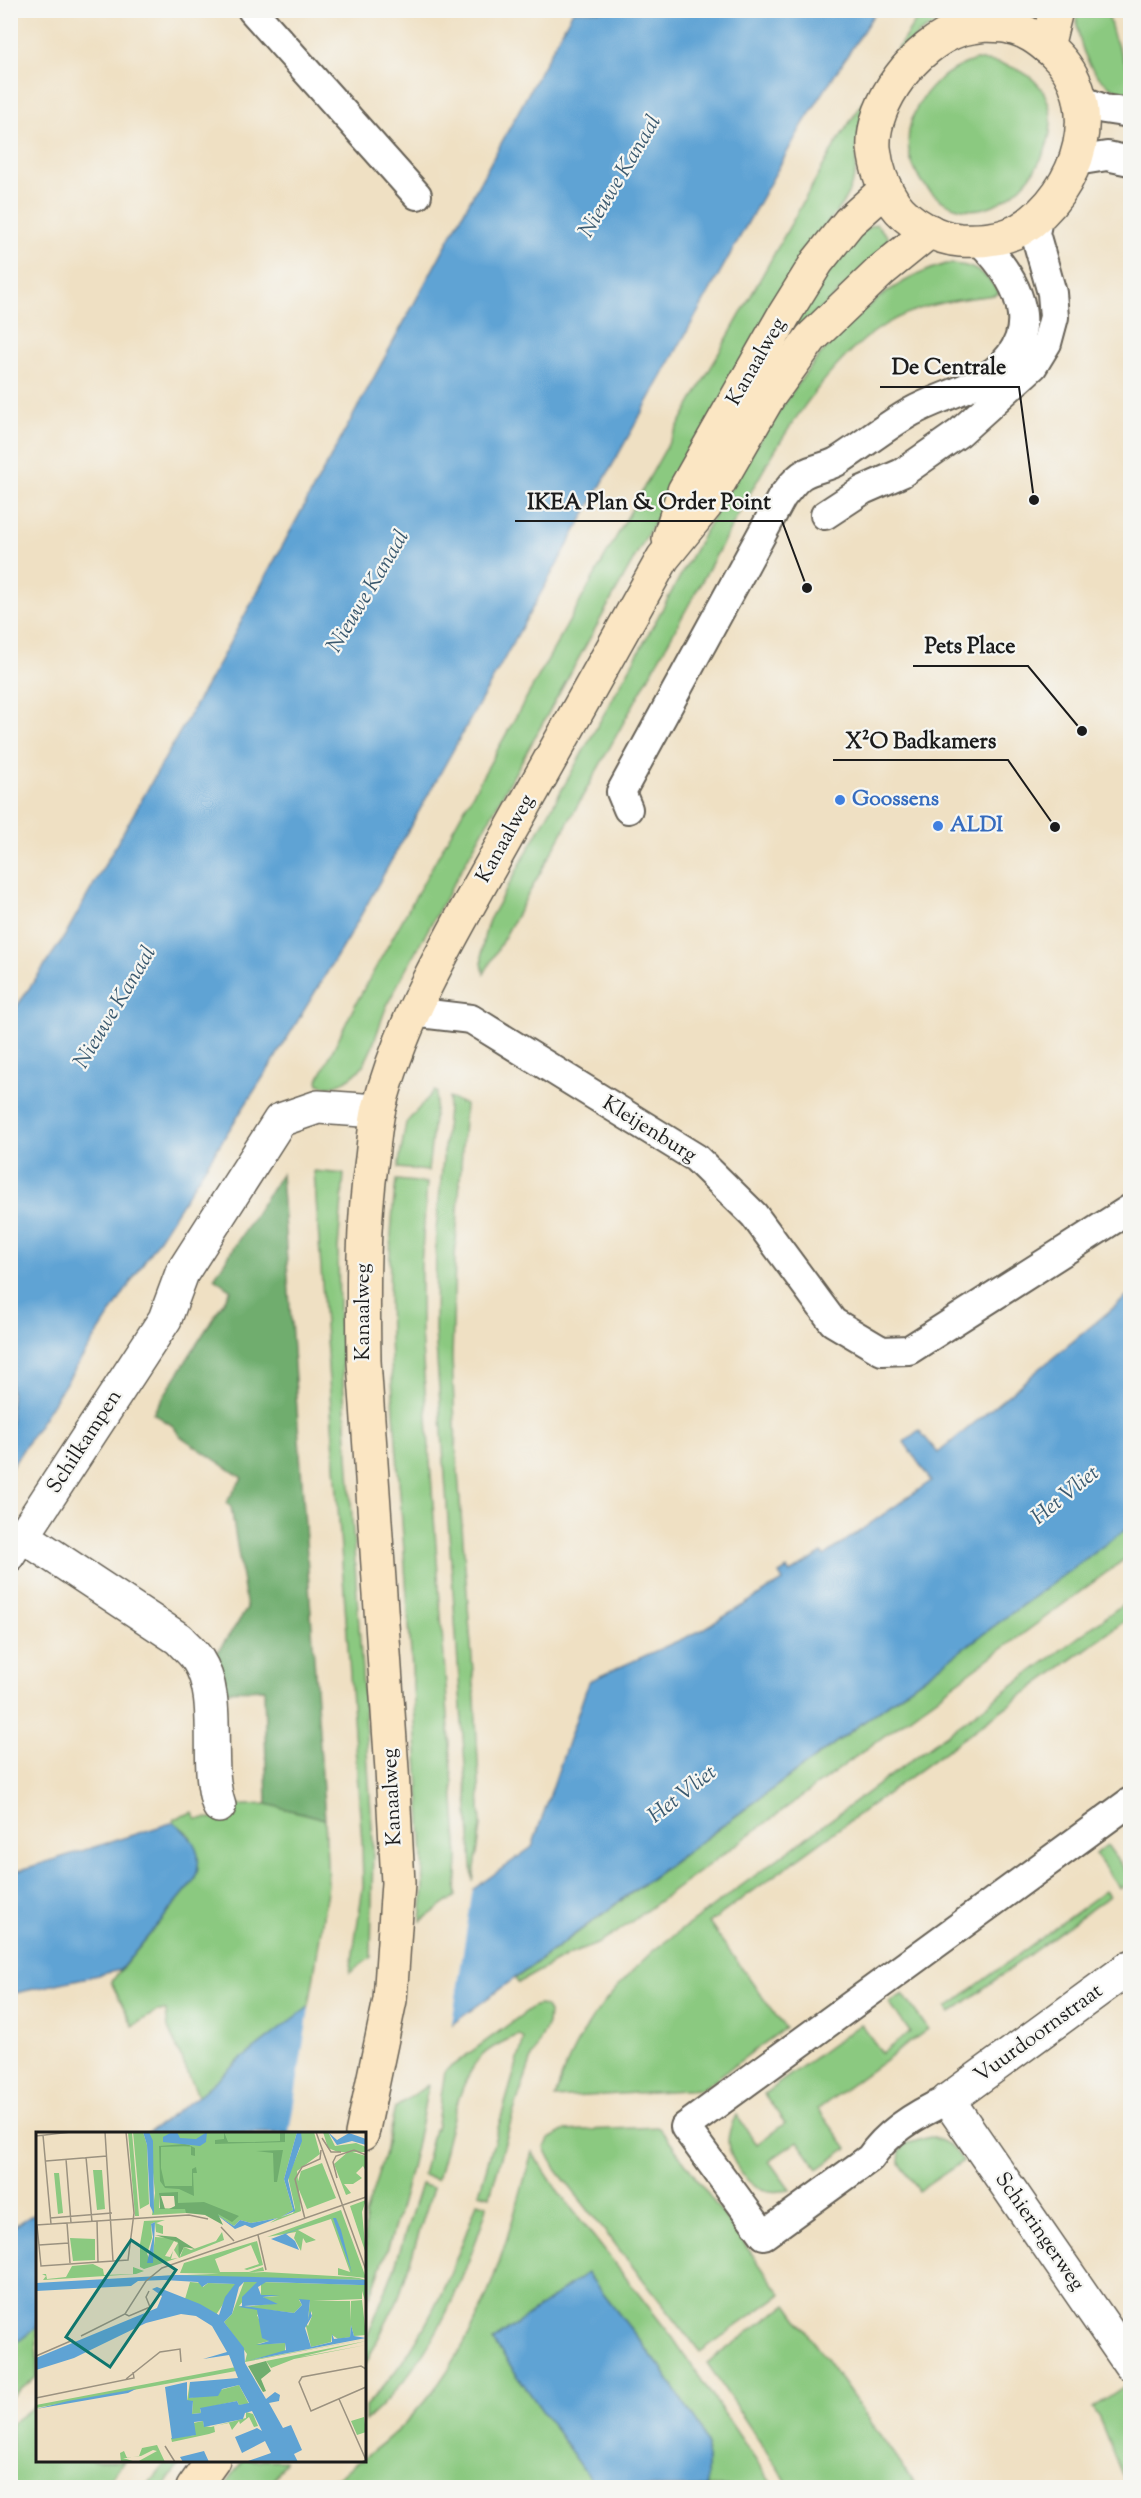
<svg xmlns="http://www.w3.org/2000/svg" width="1141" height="2498" font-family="'Sorts Mill Goudy',serif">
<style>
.green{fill:#8bc980;stroke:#54724e;stroke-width:1.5}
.forest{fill:#70ad6e;stroke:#466445;stroke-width:1.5}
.water{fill:#5fa3d4;stroke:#3e6078;stroke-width:1.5}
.pier{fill:#efe0c3}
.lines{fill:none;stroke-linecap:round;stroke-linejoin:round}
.service-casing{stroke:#666156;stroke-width:32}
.minor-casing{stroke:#666156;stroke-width:36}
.secondary-casing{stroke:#666156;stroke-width:36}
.service{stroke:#fff;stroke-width:28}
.minor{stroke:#fff;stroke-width:33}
.secondary{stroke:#fbe6c3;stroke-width:33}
.shop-dot{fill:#3f7fe0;stroke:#f6f6f2;stroke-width:2}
.labels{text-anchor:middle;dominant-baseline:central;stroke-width:4.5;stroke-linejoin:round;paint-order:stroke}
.street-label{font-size:21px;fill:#1c1c1c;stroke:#f6f6f2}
.shop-label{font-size:21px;font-weight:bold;fill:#366cbe;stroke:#f6f6f2;text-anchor:start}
.water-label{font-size:22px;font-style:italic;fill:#3a596f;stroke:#f6f6f2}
.inset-road{fill:none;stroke:#9b9280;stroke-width:1.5}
.view{fill:#0f766e;fill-opacity:0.15;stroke:#0f766e;stroke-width:3}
.inset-edge{fill:none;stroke:#1c1c1c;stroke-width:3}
.leader{fill:none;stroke:#1c1c1c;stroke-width:2}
.callout-dot{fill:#1c1c1c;stroke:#f6f6f2;stroke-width:2}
.callout-label{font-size:22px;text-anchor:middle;font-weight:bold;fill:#1c1c1c;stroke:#f6f6f2;stroke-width:4.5;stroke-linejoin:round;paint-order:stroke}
</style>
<rect width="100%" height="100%" fill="#f6f6f2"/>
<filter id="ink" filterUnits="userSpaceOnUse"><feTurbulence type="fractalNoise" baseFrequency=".0167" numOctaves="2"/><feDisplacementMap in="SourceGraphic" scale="12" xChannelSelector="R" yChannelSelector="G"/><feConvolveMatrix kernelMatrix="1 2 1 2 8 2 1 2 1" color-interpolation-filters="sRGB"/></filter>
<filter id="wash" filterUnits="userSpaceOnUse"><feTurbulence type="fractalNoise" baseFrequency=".008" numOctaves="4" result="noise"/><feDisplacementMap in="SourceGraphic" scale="24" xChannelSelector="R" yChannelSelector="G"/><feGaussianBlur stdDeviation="1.35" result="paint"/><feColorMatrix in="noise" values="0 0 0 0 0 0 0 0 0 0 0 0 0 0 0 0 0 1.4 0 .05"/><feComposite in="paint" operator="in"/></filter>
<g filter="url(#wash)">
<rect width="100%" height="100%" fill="#efe0c3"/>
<!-- green -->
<g class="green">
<path d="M922,11h35l-37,22 -10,10 -51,87 -4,45 -6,16 -7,13 -42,56 -390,702c-8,15 -17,30 -24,46 -7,17 -14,47 -26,61 -8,10 -29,22 -41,15l-1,-4 38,-77 479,-858z"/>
<path d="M1076,11h31l7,26 16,37v20c-39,-7 -53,-48 -54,-83z"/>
<path d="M976,60c155,11 34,207 -44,133 -50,-48 -14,-116 44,-133z"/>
<path d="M876,224l12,13v7l-86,84 -7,-5c16,-23 55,-93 81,-99z"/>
<path d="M946,264c24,-1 40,8 53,29l-4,2c-50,6 -90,11 -130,44 -70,57 -124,173 -168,251 -71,128 -142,256 -213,384 -5,-19 -1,-36 5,-54 51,-91 102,-183 153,-274 37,-67 73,-136 115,-201 46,-72 101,-156 189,-181z"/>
<path d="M434,1091l3,1 -9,79 -30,-3 8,-45z"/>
<path d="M449,1098l16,6 -10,154 -3,100 4,89 19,251 6,128 -8,56 -38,-551 1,-100z"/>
<path d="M314,1171l30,3 -6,75 1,67 34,527 -2,115 -21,15 13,-86 -1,-44z"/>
<path d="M396,1180l31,3 -6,83v67l37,524 -2,39 -35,25 3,-35 -2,-47c-6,-110 -13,-221 -21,-331 -8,-110 -19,-218 -5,-328z"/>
<path d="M1130,1526v29l-514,378 -16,10 -32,12 -50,28 -3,-4z"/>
<path d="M1130,1599v18l-421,306 76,105 -83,61 -147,9c16,-60 54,-107 99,-148z"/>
<path d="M267,1804l58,15 3,65 -19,123 -73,56 -38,33 -30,-68 -2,-17h-9l-24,15 -22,-44 83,-101 4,-12 -8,-34 -16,-13v-3l19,-7 3,7 35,-2v-11z"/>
<path d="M1107,1845l21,29 2,-1v8l-10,8 -25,-35z"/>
<path d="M1105,1891l4,5 -159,117 -3,-6z"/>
<path d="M903,1994l25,35 -110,80 29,39 -29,21 -20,-28 -29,20 21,29c-9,1 -19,3 -28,-1 -16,-6 -33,-30 -34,-47 0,-10 4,-19 8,-27l21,29 28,-21 -21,-29 97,-70 21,29 28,-21 -21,-29z"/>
<path d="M540,2005l6,2 3,5 -1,12 -16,34 -18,53 -24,85 -11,-3 45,-154 -5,-4c-13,5 -31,13 -40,24 -25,31 -30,83 -42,120l-14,-4 11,-46h2l9,-58 89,-65z"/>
<path d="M428,2085c-13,76 -32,152 -63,222v-91l20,-64 10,-44z"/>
<path d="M659,2127l122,167 -81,58 -145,-184 -10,-20 4,-9 14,-8z"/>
<path d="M930,2137c17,4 23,10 33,24l-44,30 -20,-29 1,-11 6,-7z"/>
<path d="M532,2152l26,39 115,147 101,149h-67v-43l-7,-17 -39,-59 -74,-95 -94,68 103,146 -274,1 37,-27 5,-1 1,-3c107,-78 133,-185 167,-305z"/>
<path d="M421,2184l12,4 -34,109 -34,68v-23l28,-70z"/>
<path d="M477,2202l10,3 -1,6c-26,81 -56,153 -121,210v-15c56,-55 87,-130 112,-204z"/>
<path d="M787,2304l130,183h-127l-83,-124z"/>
<path d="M37,2327v50l-26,20v-50z"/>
<path d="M1123,2387l7,15v85h-3l-28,-69 -7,-10z"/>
<path d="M37,2404l1,56 86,1 -20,26h-93v-63z"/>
<path d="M243,2460h42v1l-16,26h-45z"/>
<path d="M167,2461h15l-19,26h-17z"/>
</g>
<!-- forest -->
<path class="forest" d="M281,1174l44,645 -58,-15 -3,-115 -37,2 -5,-20 -8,-14 33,-48 -16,-102 -5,-4 16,-25 -62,-42 -7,-10 -20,-13 78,-123 -17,-12z"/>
<!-- water -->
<g class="water">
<path d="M573,11h303l-73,113 -451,807 -81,134 -260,403v-453l53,-78 152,-269z"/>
<path d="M1130,1294v232l-826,607 -158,1 52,-38 38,-33 66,-51 230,-165 57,-166 113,-51 81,-49 -4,-7 8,-5 3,4 32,-20 2,3 107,-75 -27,-39 15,-12 19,23z"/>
<path d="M174,1822c21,17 31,32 20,59l-74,89 -109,24v-121z"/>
<path d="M37,2212v115l-26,20v-119z"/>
<path d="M587,2273l74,95 39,59 7,17v43h-111l-103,-146z"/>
</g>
<!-- pier -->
<path class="pier" d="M473,1888l-22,142 -142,104 -20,-1 21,-130 83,-61z"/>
</g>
<g filter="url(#ink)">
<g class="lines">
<!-- service casing -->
<g class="service-casing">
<g id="service">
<path d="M252,10l165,185"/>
<path d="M1081,100l23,9 26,4"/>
<path d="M1076,161l31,-5 23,5"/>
<path d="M825,515l38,-25 39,-17 57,-40 74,-67 14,-23 7,-26 -2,-24 -17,-60 4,-18"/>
<path d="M628,809l-7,-17 161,-295c6,-7 14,-19 22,-23 11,-6 24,-7 34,-13 25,-16 48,-35 73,-49 21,-12 45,-18 67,-30 69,-38 48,-95 1,-142"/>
<path d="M412,1012l59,7 225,139 58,57 79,107 49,29 27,-1 221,-141"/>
<path d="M10,1557l13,-21"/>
<path d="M948,2100c-30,13 -60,31 -78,58l-106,77 -79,-108 445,-325"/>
</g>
</g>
<!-- minor casing -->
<g class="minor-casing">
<g id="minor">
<path d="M219,1806c-15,-44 4,-108 -21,-146 -5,-8 -13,-14 -19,-21l-156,-103 142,-217 17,-46 98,-153 38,-13 60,4"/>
<path d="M1130,1967l-182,133 182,264"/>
</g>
</g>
<!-- secondary casing -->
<g class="secondary-casing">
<g id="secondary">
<path d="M986,25c8,1 16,0 23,2 17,3 30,13 43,24 56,51 28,141 -31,178 -18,11 -41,12 -61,11 -24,-2 -52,-17 -66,-37 -11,-16 -18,-35 -20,-55 -3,-46 43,-104 85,-118 9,-3 19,-4 27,-5z"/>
<path d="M1047,47l9,-37"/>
<path d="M669,539l15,-48 100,-176 33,-53 32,-40 37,-33"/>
<path d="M362,2134l28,-134 8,-117 -6,-113 -28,-409c-1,-68 -2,-136 8,-203 2,-17 3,-34 7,-50 24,-93 74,-174 120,-257 55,-98 109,-196 164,-293l43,-53 63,-109 42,-58 71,-68 48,-39"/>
<path d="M193,2488l20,-28"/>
</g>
</g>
<!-- service -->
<use href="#service" class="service"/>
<!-- minor -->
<use href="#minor" class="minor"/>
<!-- secondary -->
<use href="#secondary" class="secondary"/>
</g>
</g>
<!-- markers -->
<g class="shop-dot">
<circle cx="840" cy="800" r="6"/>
<circle cx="938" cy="826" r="6"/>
</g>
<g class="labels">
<!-- street labels -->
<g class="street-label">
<text transform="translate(757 362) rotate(-60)">Kanaalweg</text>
<text transform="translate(506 839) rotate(-61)">Kanaalweg</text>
<text transform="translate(649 1130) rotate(32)">Kleijenburg</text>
<text transform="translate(364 1312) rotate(-90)">Kanaalweg</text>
<text transform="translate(85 1442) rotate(-57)">Schilkampen</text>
<text transform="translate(393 1797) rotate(-93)">Kanaalweg</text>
<text transform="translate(1039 2034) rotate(-36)">Vuurdoornstraat</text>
<text transform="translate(1039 2232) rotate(55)">Schieringerweg</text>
</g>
<!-- shop labels -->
<g class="shop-label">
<text x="852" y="800">Goossens</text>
<text x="950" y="826">ALDI</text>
</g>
<!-- water labels -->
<g class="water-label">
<text transform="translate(621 177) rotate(-59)">Nieuwe Kanaal</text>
<text transform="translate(369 592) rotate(-59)">Nieuwe Kanaal</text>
<text transform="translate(116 1008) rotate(-59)">Nieuwe Kanaal</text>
<text transform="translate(1066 1496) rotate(-39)">Het Vliet</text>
<text transform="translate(683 1795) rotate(-38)">Het Vliet</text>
</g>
</g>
<!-- overview -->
<g transform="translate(36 2132)">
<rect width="330" height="330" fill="#efe0c3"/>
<path d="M92,0h4l7,84h-4zM97,0h10l4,13 2,59 -9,5zM113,0h148l-13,47 9,31 -12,7 12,-4 2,-5 -7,-31 12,-29 1,-16h13l6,22 -23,17 4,40 -31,12 8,-5 -27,5 -11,-3 -6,6 -19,-12 -40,-7v-12h-16v13l27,1v4l-34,2 3,-22zM287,0h5l7,14 21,-3 10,4v5h-28l-10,-4zM313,19l17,5v15l-3,-5 -7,7 6,5 -9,6h-9l7,9 -5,2 -12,-31zM286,31l14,35 -29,11 -10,-24 4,-14zM57,38h9l3,39 -8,1zM18,41h5l4,40 -5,1zM330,68l-4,12 4,42 -16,-48zM305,78l25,68 -28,-3v-7l12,4 -19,-53 -33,11 18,10 -10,3 -3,-5 -2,13 -7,-13 2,-6 -29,5zM129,88l-9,3 7,3v8l-7,-2 -1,-10 -4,2 1,14 -5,16 5,9 3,-26 15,1 8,4 2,15 4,-10 7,3 25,-9 6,-9 2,8 -45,18 -5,-8 4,-7 -4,-2 -9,15 5,1 3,-6 -2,8 7,-1 -34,11 -4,-2v-23l4,-23zM34,106l25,1v21l-22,1zM221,109l6,24 -16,5 -3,-1 15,-5 -8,-19 -36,14 5,13h29l14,-5 1,4 -30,3 -54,-1 4,-10zM57,132l10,5 1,6 29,-1v-7l11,4 -8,3 -93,6 3,-4 -4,-2h4l1,5 19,-2 6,-11zM228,140l87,5 8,1 7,2 -204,-4zM154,150l12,1 1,4 5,-4 28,1 -20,31 -31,-16zM208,150h15l-20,24 25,4 -7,5 12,26 -12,3 28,-1v9l-34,8 115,-21 -121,23 2,-8 -23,-32 8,-8zM225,150l105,3v19l-4,-13v8l-49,2h37l1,20v-20l11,-1 4,35 -12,1 -3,-11 -1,12 -12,2 -6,-4 -1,7 -20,5 -6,-25 3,4 4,-10v-5l-4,9 2,-20h-11l3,5 -8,8 -50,-6 34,-4h-10l-5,-6h16l-18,-1zM330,209l-66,16 66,-12 -72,14 -23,9 -5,-7zM200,235v4l-200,37v-3zM154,250v16l49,-13 10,19 -10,1 -2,-4 -37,8 1,4 -9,1 1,-12 -6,-1zM210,280l7,2 5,12 -4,1 -5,-10 -9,7 -1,-3 -7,9 -3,-7 -15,3 1,6 -6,2 -37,8 -1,-4 24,-3 -2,-12 10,-2 1,5 7,1 35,-9zM328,285l2,15 -9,3 -6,-14zM121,313l8,17h-28l20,-11 -4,-1 -12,6 -16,2h-2l13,4h-15l-1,-9 4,-2 3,7 12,-2 3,-8z" fill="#8bc980"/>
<path d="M188,0l4,10h26l26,-1v-9h5v10l-70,2v-4l9,-1zM149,12l4,1 6,3v8l-4,-1v-9l-30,1v21l4,18h27v-17l4,-2 1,6h-4l1,23 -15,-7 -14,-1 -5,-7 -1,-35zM247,18l-6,32h-3l-1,-29 -17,-2zM142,60v11l26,-1 35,14 -7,6 -14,-8 5,11 -18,-10 -19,-2 -1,-4h-16l6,-3 -1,-10h-13l4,13h-5l-1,-16zM119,103l21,2 19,12 -11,-2 -5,10 -1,-15zM230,229l5,10 -10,8 5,12 -3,1 -15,-26z" fill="#70ad6e"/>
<path d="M107,0h6l4,9 1,73 -4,-8 -3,-61zM136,0h5l3,6 16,1 11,-7 -1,10 -6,4 -37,-4v-5zM261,0h4l1,9 -14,39 7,31 -14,6 12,-7 -9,-31zM292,0l9,8 12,-7 17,6v6l-14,-4 -15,4zM181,83l17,11 6,-6 11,3 27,-5 -26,10 -7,-3 -10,4zM297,86h3l5,12 11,43zM119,90l-2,41h-6l6,-26 -2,-13zM272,93l-22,9 9,7 4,9 -28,-11zM140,143l190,5v5h-7l-93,-3 -8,5 3,8h19l-17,2 15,7 -34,2 50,7 8,-8 -3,-6 11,1 -2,20 2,-9 2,5 -7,12 6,19 21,-5v-8l2,5 16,-2 1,-12 3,11 12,2 -115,22 35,-10 -1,-7 -29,2 13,-4 -7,-3 -5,-28 -18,-3 3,-1v-9l15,-15h-13l-5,5 -7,27 -8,8 20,26 1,15 21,36 9,-7 5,3 -1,6 -10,2 14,25 8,-3 11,25 -8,4 4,8h-53l26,-9 -6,-12 -23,12 -7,-16 22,-9 5,3 -10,-20 -7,2 -2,6 -39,8 -1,-6 -9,1 2,13 -24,4 -7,-52 22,-5v18l6,1 -1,13 9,-1 -1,-5 37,-7 2,4 10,-2 -10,-18 -17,4 -4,7 -29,2 1,-16 48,-4 -9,-23 -26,4 24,-7 -15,-26 -16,-10 -15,-2 -35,9 -72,35 -38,12v-12l121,-50 5,-12 -10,-7 5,-2 43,17 19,11 6,-18 10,-13 -27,-1 -6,4 -4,-5 -34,-2 -26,1 -7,5 -95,5v-8zM100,257l-8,4 -92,16 32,-8zM168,319l5,11h-26l-3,-5z" fill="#5fa3d4"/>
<path class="inset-road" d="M69,0l8,129M280,0l50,138M7,3l8,89M0,4l35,-4M286,6l9,14h10M50,25l6,65M30,27l5,64M10,29l61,-5M301,46l-4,-16 3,-6 18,-6 12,5M14,86l62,-5M269,87l-10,-40 7,-12 18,-8 1,-9M61,89l1,41M31,91l3,40M0,93l153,-10 19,4M1,93l4,41 87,-6 6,-47 -8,-81M185,95l13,14M222,103l8,35M3,113l30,-2M89,182l4,2 21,-9 -4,-10 3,-6M45,204l44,-22 21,-33 16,-13 204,-71M0,224l37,-16M330,237l-5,-3 -59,11 -3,5 12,29 55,-24M90,247l34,-27 20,-3 1,13M0,266l98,-20 -1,-6M303,267l27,61 -4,2M129,314l10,16"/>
<path class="view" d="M95,108l45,30 -66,97 -44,-30z"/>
<rect width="330" height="330" class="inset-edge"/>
</g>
<!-- callouts -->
<path class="leader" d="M1034 500L1019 387H880M807 588L782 521H515M1082 731L1028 666H913M1055 827L1008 760H833"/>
<g class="callout-dot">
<circle cx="1034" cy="500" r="6"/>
<circle cx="807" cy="588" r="6"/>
<circle cx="1082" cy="731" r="6"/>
<circle cx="1055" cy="827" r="6"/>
</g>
<g class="callout-label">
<text x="949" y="374">De Centrale</text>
<text x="649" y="509">IKEA Plan &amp; Order Point</text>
<text x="970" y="653">Pets Place</text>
<text x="921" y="748">X²O Badkamers</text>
</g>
<!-- margin -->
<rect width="1141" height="2498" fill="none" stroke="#f6f6f2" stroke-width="36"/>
</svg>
